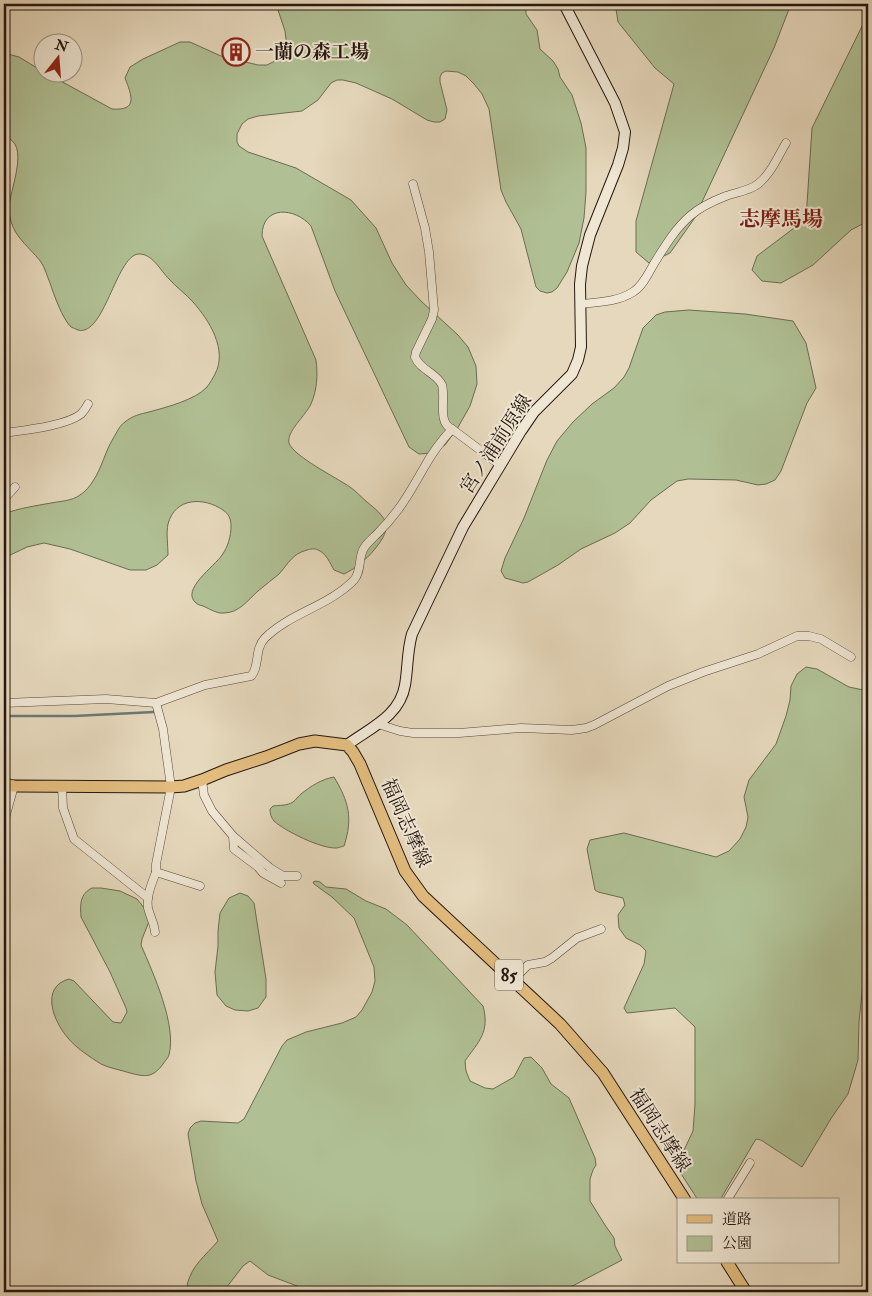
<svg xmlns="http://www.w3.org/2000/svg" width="872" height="1296" font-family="'IM FELL Double Pica','Noto Serif JP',serif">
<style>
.green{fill:#b0c094;stroke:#6a6c52}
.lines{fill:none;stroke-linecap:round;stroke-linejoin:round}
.stream{stroke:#6c7777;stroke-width:2.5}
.street-casing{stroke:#55473b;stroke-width:9}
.secondary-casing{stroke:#251710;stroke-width:12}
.primary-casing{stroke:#251710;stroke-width:13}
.street{stroke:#efe6d3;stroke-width:8}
.secondary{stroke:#efe6d3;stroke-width:10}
.primary{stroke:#e3bc7e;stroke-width:11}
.labels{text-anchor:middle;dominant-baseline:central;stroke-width:4;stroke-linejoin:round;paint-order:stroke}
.shield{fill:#efe6d3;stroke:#62554a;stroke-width:1}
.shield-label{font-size:18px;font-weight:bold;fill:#251710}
.poi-label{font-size:19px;font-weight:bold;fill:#251710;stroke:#efe6d3;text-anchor:start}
.street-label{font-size:19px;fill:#251710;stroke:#efe6d3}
.quarter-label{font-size:21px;font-weight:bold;fill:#7a1f14;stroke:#efe6d3}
</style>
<rect width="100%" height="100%" fill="#e6d8bc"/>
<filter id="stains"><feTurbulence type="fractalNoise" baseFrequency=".004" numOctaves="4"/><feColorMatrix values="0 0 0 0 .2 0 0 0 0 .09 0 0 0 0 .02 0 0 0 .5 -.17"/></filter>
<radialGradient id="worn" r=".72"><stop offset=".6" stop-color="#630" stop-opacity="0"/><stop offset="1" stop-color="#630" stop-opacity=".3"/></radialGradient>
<!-- green -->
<g class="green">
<path d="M276,4h250v10l11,16 3,19 13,12 5,8 2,8 12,18 9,28 5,25v44l-2,26 -5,25 -12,29 -10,16 -5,4 -5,1 -7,-2 -4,-4 -15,-58 -15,-27 -5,-12 -12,-81 -7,-15 -8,-10 -8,-8 -8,-4 -12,-1 -4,2 -2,4v5l7,28 -2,9 -5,3h-6l-7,-2 -35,-21 -36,-16 -13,-3h-6l-6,3 -13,17 -16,11 -44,5 -10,3 -6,5 -5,10v8l2,4 9,6 48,16 55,32 25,28 16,35 14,22 15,16 37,34 10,12 8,19 1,18 -7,22 -13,23 -12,16 -13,8 -13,1 -10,-7 -74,-156 -24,-65c-16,-19 -49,-21 -49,10l54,124c2,15 1,30 -5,44 -5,11 -25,28 -22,39 4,13 48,35 61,44 6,4 11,10 17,15 17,14 27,22 11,43 -8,11 -21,23 -34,29l-10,-4c-4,-7 -8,-17 -16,-20 -3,-2 -8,-1 -11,0 -15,4 -18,13 -28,24 -7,6 -14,11 -21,17 -10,9 -19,22 -34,22 -7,1 -14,-4 -21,-7 -3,-1 -5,-1 -7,-3 -16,-13 19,-37 26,-48 6,-8 9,-19 9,-29 0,-7 -2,-12 -8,-16 -19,-13 -48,-13 -55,14 -2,9 0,21 0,31l-11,10 -11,5h-16l-60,-21 -26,-6 -17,4 -23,11v-44c15,-6 31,-8 47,-11 10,-2 21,-2 29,-8 5,-3 10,-9 13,-14 9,-13 12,-30 21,-44 3,-5 6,-12 11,-15 7,-6 15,-8 24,-10 18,-5 46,-12 58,-25 3,-4 6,-9 8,-13 13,-24 -6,-54 -22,-72 -7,-8 -17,-15 -24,-23 -9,-9 -17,-26 -31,-25 -22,3 -34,83 -60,76 -2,-1 -5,-2 -7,-3 -9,-9 -17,-32 -21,-44 -3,-7 -5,-15 -9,-21 -15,-19 -31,-27 -32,-54 0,-17 23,-66 -5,-71v-84l15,4 23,14v1l4,1 66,36c26,2 20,-13 13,-31l5,-11 13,-8 37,-17h10l31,14 37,9h9l10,-5 6,-8 3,-13 -1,-8z"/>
<path d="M618,4h95l4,2v-2h74l-17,44 -80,171 -24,34 -21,10 -13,-11v-31l38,-137 -19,-16 -37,-46 -2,-13z"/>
<path d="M868,14v207l-17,9 -38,35 -32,18 -19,-2 -10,-11 5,-14 49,-37 6,-91z"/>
<path d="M689,310l56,4 48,7 13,22 10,45 -9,15 -26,68 -6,9 -9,4 -8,1 -22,-5 -48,-1 -11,2 -26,19 -21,23 -15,10 -34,16 -23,16 -30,17 -5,1 -18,-5 -4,-7 4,-13 19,-40 23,-58 10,-19 16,-19 19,-18 22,-16 10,-11 5,-9 14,-40 13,-13 9,-3z"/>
<path d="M806,667l11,2 32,18 19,4v277l-4,6 -5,48 -1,38 -10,34 -16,23 -30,50 -41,-27 -5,-1 -36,61h-22l-20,-31 -1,-4 16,-34 2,-27v-77l-20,-19 -48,5 -3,-5 20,-44 2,-13 -6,-6 -14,-7 -7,-10 -1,-13 7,-10 -2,-7 -25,-6 -3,-2 -8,-41 3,-9 34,-7 92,24 13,-6 11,-12 6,-12 2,-10 -4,-20 5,-17 27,-36 10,-28 4,-16 1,-14 6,-12z"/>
<path d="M334,777c15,25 19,41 10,69 0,0 -7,2 -7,2 -16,1 -52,-17 -63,-27 -3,-4 -4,-7 -4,-12l3,-3c6,-1 14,0 20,-4 3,-2 5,-6 8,-8 10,-8 21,-15 33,-17z"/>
<path d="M316,881l4,1 6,5 20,2 20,12 20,8 21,16 76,81c7,26 -4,35 -18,55l1,10 4,10 15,7 8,1 21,-12 10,-19 7,-1 11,11 9,16 18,14 26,60 1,7 -3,5 -3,9v22l15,24 9,13 1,8 7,14 -61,32h-256v-3l-37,-14 -18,-14 -7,5 -20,26c-14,1 -25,0 -36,-7 5,-20 18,-29 31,-44l-16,-37 -6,-23 -8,-47 2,-6 5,-5 6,-2 37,2 6,-4 38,-73 5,-6 19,-8 36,-9 14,-6 6,-7 10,-18 3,-11 -1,-14 -20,-49 -22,-21 -18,-13 -1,-2z"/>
<path d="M92,888h9l19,3 17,8 12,15 1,5 -8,20 -1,6c12,28 36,80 28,110 -1,3 -4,6 -6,9 -10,14 -18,13 -33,9 -9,-3 -21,-5 -29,-9 -11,-7 -25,-16 -33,-26 -15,-17 -28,-51 1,-59l5,2 39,41 8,1 6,-11 -1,-4 -16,-36 -29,-55c-1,-13 -1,-23 11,-29z"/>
<path d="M240,893l8,3 6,7 12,76v18l-8,11 -10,3 -13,-1 -9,-4 -9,-11 -2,-23 3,-26v-15l2,-18 9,-15z"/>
</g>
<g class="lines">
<!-- stream -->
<path class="stream" d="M4,716h70l80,-4"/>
<!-- street casing -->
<g class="street-casing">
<g id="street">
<path d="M413,184l12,44 4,24 5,58 -2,9 -16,33 -1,5c5,13 22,16 27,28 4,13 -5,38 10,44l48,36"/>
<path d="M581,304c18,-2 36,-2 52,-12 10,-6 16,-20 22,-30 10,-16 20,-33 35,-46 10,-9 23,-15 36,-20 11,-4 23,-5 32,-12 13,-10 20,-28 28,-41"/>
<path d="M4,433c20,-3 62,-7 77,-19 3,-3 5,-6 7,-10"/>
<path d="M4,499l11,-12"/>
<path d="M4,703l102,-4 50,4 49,-18 46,-9c9,-9 3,-27 14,-38 25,-25 64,-32 89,-58 8,-9 4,-23 10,-32 3,-5 9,-10 13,-14 7,-7 14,-15 20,-23 11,-14 19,-30 28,-45 7,-13 17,-26 27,-37"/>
<path d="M156,703l7,26 8,58 -15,77v8l44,14"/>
<path d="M378,724l22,7 13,2h46l62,-5 51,2 14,-2 8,-3 74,-39 35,-14 55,-18 39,-18h12l12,3 30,18"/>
<path d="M202,780l2,15 8,16 21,25 1,13 24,18 5,6 18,10"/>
<path d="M62,786l1,22 11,31 74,59"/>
<path d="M4,822l10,-36"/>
<path d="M233,836l37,32 13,8h14"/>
<path d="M155,932c-1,-10 -5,-15 -7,-24 -2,-12 4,-25 8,-36"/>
<path d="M513,980l15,-15 17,-3 7,-4 25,-20 24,-9"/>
<path d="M727,1200l23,-37"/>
</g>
</g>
<!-- secondary casing -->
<g class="secondary-casing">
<path id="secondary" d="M347,745c23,-17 53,-29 58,-60 3,-17 2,-34 7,-51l51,-107 58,-96 13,-19 38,-38 6,-14 3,-13 -1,-63 2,-18 8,-31 28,-70 5,-17 2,-16 -10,-29 -51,-99"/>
</g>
<!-- primary casing -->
<g class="primary-casing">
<g id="primary">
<path d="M4,784l10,2 157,1 13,-1 18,-6 24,-10 40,-13 33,-13 16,-3 32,4 6,7 7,12 45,107 18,25 137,128 43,49 82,127"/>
<path d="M727,1262l19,30"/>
</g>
</g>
<!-- street -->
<use href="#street" class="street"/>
<!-- secondary -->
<use href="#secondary" class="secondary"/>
<!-- primary -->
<use href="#primary" class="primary"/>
</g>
<!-- icons -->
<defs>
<g id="building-ring" transform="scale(1.4375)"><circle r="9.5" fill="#efe6d3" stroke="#8f2418" stroke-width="1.5"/><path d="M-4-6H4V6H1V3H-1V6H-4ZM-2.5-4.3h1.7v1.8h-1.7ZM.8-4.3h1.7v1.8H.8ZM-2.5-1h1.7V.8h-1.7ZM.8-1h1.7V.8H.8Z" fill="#8f2418"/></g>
</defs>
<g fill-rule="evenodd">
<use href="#building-ring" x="236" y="52"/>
</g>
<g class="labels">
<!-- shield labels -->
<rect class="shield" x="495" y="959.5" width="28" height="31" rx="4"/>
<g class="shield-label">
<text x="509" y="975">85</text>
</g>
<!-- poi labels -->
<g class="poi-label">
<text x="255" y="52">一蘭の森工場</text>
</g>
<!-- street labels -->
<g class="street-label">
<text transform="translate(496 444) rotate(-57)">宮ノ浦前原線</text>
<text transform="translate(406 823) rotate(66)">福岡志摩線</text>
<text transform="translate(660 1130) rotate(57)">福岡志摩線</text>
</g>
<!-- quarter labels -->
<g class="quarter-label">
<text x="781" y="219">志摩馬場</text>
</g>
</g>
<!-- margin -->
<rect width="872" height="1296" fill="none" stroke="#e6d8bc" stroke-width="20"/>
<rect x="5" y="5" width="862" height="1286" fill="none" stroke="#251710" stroke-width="2.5"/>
<rect x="10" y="10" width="852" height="1276" fill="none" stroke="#251710"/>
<!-- legend -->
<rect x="677" y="1198" width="162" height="65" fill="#efe6d3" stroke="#9e9385"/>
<rect x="687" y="1215" width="25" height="8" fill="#e3bc7e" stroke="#9e9385"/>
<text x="722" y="1224" font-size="15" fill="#251710">道路</text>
<rect x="687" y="1236" width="25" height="15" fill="#b0c094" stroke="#9e9385"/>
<text x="722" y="1248" font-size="15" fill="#251710">公園</text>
<!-- north arrow -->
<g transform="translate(58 58) rotate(17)"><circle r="24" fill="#efe6d3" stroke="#9e9385"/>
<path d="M0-4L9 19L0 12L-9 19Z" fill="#8f2418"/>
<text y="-8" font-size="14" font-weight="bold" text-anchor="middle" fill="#251710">N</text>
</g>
<rect width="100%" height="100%" filter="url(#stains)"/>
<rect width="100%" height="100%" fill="url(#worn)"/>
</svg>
